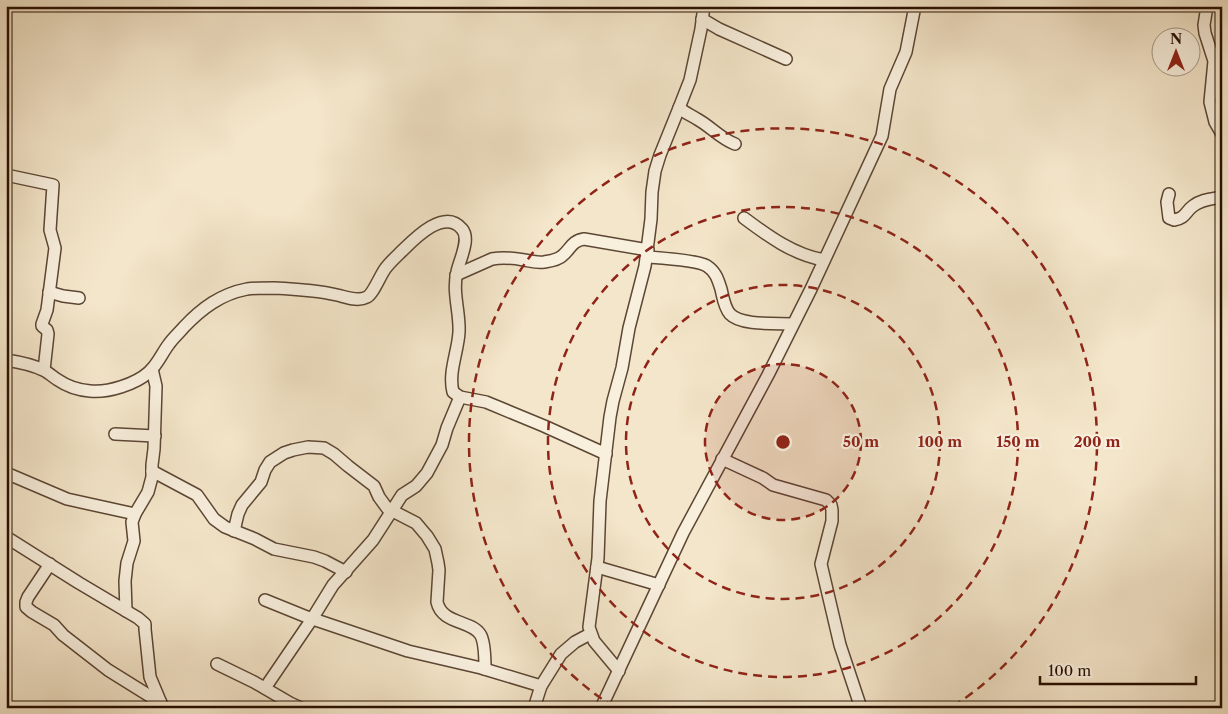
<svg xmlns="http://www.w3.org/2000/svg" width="1228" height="714" font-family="'Libre Caslon Text',serif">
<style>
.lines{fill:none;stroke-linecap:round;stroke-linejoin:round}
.street-casing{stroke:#5c4634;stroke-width:14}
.street{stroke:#f8efdd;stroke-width:11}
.ring{fill:none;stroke:#8f2418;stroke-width:2.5;stroke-dasharray:9 6}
.centre{fill:#8f2418;stroke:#f8efdd;stroke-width:2.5}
.ring-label{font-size:15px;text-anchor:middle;font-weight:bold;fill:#8f2418;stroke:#f8efdd;stroke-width:4.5;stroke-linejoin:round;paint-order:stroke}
</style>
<rect width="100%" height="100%" fill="#f4e6ca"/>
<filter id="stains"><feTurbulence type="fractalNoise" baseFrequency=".004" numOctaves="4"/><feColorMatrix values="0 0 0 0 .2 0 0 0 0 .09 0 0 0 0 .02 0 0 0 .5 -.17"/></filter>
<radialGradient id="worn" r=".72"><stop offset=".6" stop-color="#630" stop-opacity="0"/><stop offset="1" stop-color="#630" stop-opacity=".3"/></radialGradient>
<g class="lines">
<!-- street casing -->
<g class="street-casing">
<g id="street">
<path d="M1207,6l-3,19 1,8 9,28 -4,41 5,20 7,12"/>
<path d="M702,19l17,10 67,30"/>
<path d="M679,108c6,5 12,7 18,11 13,7 24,20 38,25"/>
<path d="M6,175l47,10 -3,45 5,18 -8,62 -5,14v2l5,4 1,4 -4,36"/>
<path d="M1169,194l-2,8 2,16 5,2c12,-2 11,-8 19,-14 9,-7 19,-7 29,-9"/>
<path d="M744,218c24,18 50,37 80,42"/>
<path d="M647,257c13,1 50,3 60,9 9,6 11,14 14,23 2,8 3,18 9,25 11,12 48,9 63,10"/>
<path d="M456,275l36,-16c11,-2 21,-1 32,1 6,1 13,3 20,2 6,-1 14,-2 18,-6 9,-7 9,-15 22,-17l64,11"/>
<path d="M49,292l14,4 16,2"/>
<path d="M6,360c13,2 25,4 37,10 5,2 10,7 15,10 10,7 20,10 32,11 18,2 46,-7 59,-19 9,-8 13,-19 20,-28 4,-6 10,-11 15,-17 18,-19 37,-33 63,-38 9,-1 18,-1 27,-1 21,1 42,2 63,7 9,2 21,7 30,2 6,-3 13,-21 18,-28 5,-7 12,-13 18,-19 13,-13 42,-42 59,-21 9,10 -3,32 -5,43 -5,20 3,40 2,60 -1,20 -11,40 -6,60l7,5 26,5 58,24 62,28"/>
<path d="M115,434l40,2"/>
<path d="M722,459l41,19 10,7 53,15 5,5 1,5v11l-11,43 19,81 21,63"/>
<path d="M152,471l45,24 17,24 11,8 30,12 19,10 40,8 11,4 21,11"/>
<path d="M6,473l61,26 68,15"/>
<path d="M234,531l4,-17 4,-9 19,-23 4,-12 5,-8 14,-9 9,-3 15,-3 16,1 10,6 14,12 26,20 5,11 8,11 29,15 11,13 8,13 3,14 1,7 -2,32c5,22 33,18 43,32 5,7 5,26 5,35"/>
<path d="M6,537l73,46 59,35 7,6v5l5,48 13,31"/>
<path d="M50,564l-22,33 -2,5v5l6,5 22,13 9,10 45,35 53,33"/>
<path d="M597,567l62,18"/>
<path d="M265,600l42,17 101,34 73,17 60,18"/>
<path d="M126,611l-1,-30 2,-18 7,-22 -2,-19 3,-8 13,-22 4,-15v-12l2,-16 2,-63 -4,-17"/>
<path d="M217,664l37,18 36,21 11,5"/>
<path d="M619,671l-25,-30 -5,-14 9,-69 2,-57 10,-84 3,-16 9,-33 7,-40 16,-62 6,-47 1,-27 3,-21 5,-16 19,-47 11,-28 11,-51 3,-23"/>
<path d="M265,688l47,-69 21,-34 40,-45 29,-45 14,-9 11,-13 15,-28 5,-17 13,-31"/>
<path d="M534,708l7,-22 20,-32 14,-12 15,-8"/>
<path d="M601,708l82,-175 85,-158 43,-86 71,-153 8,-47 16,-37 9,-46"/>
</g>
</g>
<!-- street -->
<use href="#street" class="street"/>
</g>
<!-- distance rings -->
<circle cx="783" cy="442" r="78" fill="#8f2418" fill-opacity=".12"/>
<g class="ring">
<circle cx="783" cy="442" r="78"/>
<circle cx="783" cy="442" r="157"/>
<circle cx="783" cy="442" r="235"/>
<path d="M614 707A314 314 0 1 1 952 707"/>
</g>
<circle cx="783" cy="442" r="8" class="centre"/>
<g class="ring-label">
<text x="861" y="447">50 m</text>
<text x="940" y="447">100 m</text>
<text x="1018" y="447">150 m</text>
<text x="1097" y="447">200 m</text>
</g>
<!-- margin -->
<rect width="1228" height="714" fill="none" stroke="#f4e6ca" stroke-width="25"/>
<rect x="8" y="8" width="1213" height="699" fill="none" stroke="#291002" stroke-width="2.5"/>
<rect x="12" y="12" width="1203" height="689" fill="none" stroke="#291002"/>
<!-- north arrow -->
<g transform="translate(1176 52)"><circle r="24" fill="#f8efdd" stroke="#a59685"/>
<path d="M0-4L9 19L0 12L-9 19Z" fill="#8f2418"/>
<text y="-8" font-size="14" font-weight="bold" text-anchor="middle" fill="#291002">N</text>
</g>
<!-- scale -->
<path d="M1040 676v8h156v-8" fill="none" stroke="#291002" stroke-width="2.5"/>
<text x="1048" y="676" font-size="15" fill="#291002" stroke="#f8efdd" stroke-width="4" paint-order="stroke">100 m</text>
<rect width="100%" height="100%" filter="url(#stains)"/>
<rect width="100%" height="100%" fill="url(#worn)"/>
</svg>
